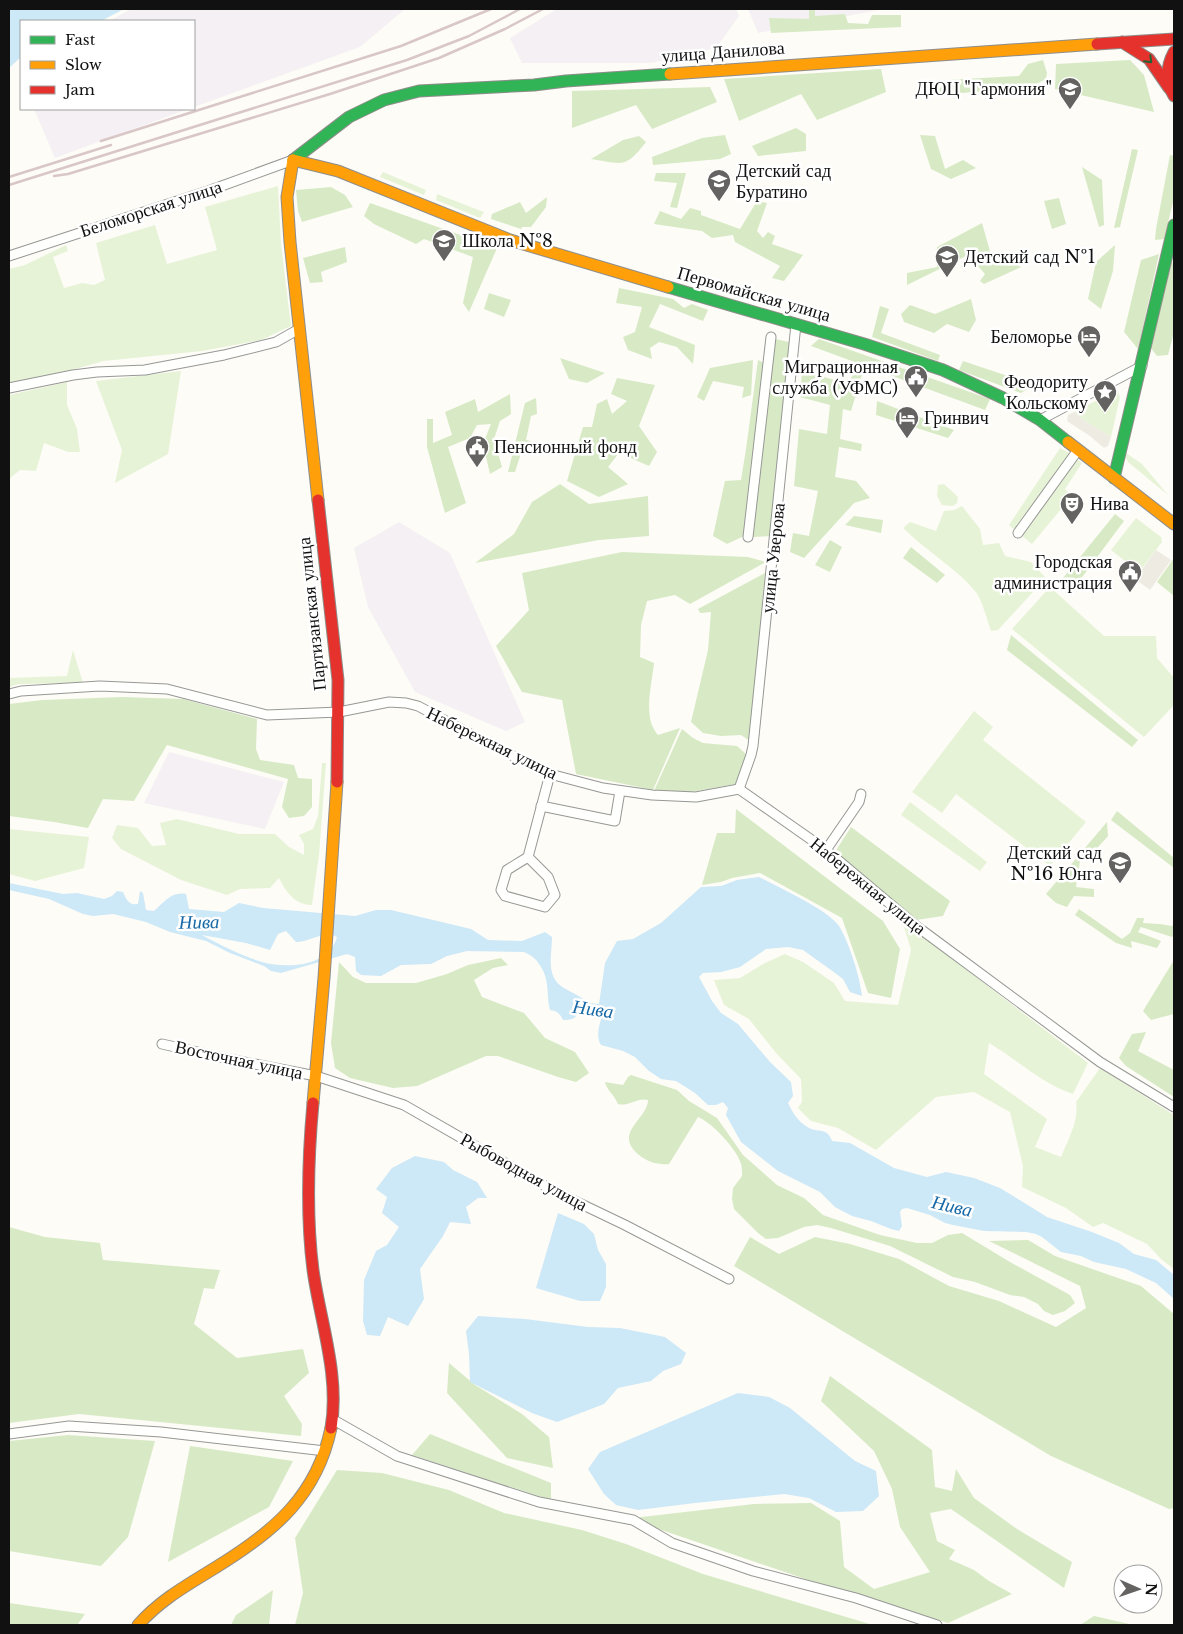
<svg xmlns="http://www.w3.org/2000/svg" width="1183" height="1634" font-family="'Libre Baskerville',serif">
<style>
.industrial{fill:#f5f0f3}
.green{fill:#e7f3d7}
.forest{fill:#d8eac5}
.plaza{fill:#edebe2}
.water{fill:#cde8f7;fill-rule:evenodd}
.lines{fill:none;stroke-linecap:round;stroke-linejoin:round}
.street-casing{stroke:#979795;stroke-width:11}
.fast-casing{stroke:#8e8d8b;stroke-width:13}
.slow-casing{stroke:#8e8d8b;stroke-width:13}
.jam-casing{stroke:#8e8d8b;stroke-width:13}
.street{stroke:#fffffe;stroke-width:9}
.fast{stroke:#30b455;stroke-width:11}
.slow{stroke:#ff9f0a;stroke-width:11}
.jam{stroke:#e5322d;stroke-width:11}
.rail{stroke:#d9c6c7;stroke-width:2.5}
.oneway{stroke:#206233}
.labels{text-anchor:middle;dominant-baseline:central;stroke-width:5;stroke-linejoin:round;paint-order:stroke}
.street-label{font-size:18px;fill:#111;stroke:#fff}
.poi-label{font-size:18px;fill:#111;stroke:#fff;text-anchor:end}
.water-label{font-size:19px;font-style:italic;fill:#1768a6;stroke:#fff}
</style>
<rect width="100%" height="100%" fill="#fdfcf7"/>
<!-- industrial -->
<g class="industrial">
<path d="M131,9h274l-45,38 -166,60v-86h-85z"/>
<path d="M557,9h179l3,7 -23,32 -65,15h-129l-12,-25z"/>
<path d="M748,9h136l-126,24z"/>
<path d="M34,109h154l-133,49z"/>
<path d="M399,522l51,31 75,169 -19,9 -91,-39 -47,-85 -14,-59z"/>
<path d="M169,752l115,30 -19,47 -121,-26z"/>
</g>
<!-- green -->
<g class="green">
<path d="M383,172l43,18 -2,5 -44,-18z"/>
<path d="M278,186l3,58 10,82 -30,14 -59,11 -98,10 -58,16 -37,6v-114l16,-4 41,-20 2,6 -15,6 11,31 18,-5 12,2 11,-5 -9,-37 59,-18 12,39 50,-14 -12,-43z"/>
<path d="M437,194l47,18 -4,6 -44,-18z"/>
<path d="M181,371l-13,83 -53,29 7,-33 -26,-69z"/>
<path d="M67,382v23l10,24 3,23h-12l-24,-9 -8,28 -16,-1 -11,9v-84z"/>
<path d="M1113,392h5l2,5 -9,40 -29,-18 -8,-7z"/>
<path d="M1060,448l11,6 -55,77 -7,-6z"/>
<path d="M1126,453l16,11 26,31 -40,-33 -2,-4z"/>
<path d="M1075,458l7,5 -17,26 6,8 -39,47 -11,-9z"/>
<path d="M944,484l14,13 -1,6 -4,3 -11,-1 -5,-9 1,-11z"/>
<path d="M962,506l18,23 3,16 16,-2 6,13 26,6 15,16 -48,52 -7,1c-4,-11 -9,-32 -16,-40 -19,-23 -50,-41 -72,-63l7,-6 26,9 8,-20 10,-1z"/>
<path d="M1136,518l25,19 1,5 -23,30 -28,-22z"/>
<path d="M1050,587l54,49h52l1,22 17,20v27l-30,32 -132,-108z"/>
<path d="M73,650l10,33 -64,1 -10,3v-9l58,-2z"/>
<path d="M974,711l19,16 -10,13 103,82 -36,44 -94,-72 -14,19 -30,-21z"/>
<path d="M322,763h4l-7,92 -7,50c-17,0 -26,-13 -33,-27l-9,10 -30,1 -13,6 -46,-15 -60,-31 -9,-11 5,-13 21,3 14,18 14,-1 -6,-22 17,-4 62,15h36l14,13 15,8v-11l-5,-9 14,-6 5,-13z"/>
<path d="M910,802l77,60 -7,9 -79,-56z"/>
<path d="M9,829l80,8 -5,31 -49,13 -26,-7z"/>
<path d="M902,920l186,143 -15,31c-33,-11 -55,-34 -84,-51l-5,31 63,45 -12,28 26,10c7,-17 18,-36 15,-55l24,-34 74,47v154l-12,-9 -15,-16 -44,-21 -10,4 -27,-19 -44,-21 1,-21 -13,-54 -36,-20 -38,5 -60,53 -38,-22 -27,-7 -13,-13 4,-6 -1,-23 -25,-26 -27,-34 -25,-14 -10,-25 26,-2 25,-15 20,-9 18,8 31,21 11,18 53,4 13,-55z"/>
</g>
<!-- forest -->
<g class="forest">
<path d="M809,9h6v7l30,-2 3,9 20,1 4,-9h29v12l-130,6 -2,-15 40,1z"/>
<path d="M1043,60l4,13 -1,6 -17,9 -93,7 9,-15 74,-4 9,-12z"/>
<path d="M1130,60l14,15 10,37 -99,-23 1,-25z"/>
<path d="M881,69l5,23 -69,28 -16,-26 -62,27 -15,-42z"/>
<path d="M710,87l7,15 -65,27 -16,-24 -64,23v-37z"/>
<path d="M796,128l10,6v17l-48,5 -6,-10z"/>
<path d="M725,135l6,19 -11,5 -67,6 -1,-8 50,-19z"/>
<path d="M920,135l15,1 10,33 18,-9 13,8 -25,11 -20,-10z"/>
<path d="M639,136l7,6c-21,27 -23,22 -55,17l32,-19z"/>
<path d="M1132,149l6,1 -18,77 -6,1z"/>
<path d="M1170,155l4,1v42l-10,41 -9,1 1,-11z"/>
<path d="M1082,167l20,13 2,45 -5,2z"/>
<path d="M656,173h30l-9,35 -7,-1 7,-24 -23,-2z"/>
<path d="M331,187l14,8 8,12 -51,15 -4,-11 -2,-21z"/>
<path d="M547,197l-1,10 -15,20h-9l-1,2 -30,-10 1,-5 28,-12 6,11z"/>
<path d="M1059,198l7,26 -14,5 -8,-28z"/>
<path d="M757,201l10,2 -10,28 6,7 5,-6 7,4 -3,8 31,11 -19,26 -12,-3 8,-12 -45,-24 -2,-7 -21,3 -10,-7 -48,-7 6,-13 21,8 9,-11 11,3v4l39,14z"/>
<path d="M370,203l127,45 -28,64 -6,-9 10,-46 -49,-18 -8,5 -42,-20 -10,-8z"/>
<path d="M982,223l11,39 13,-5 15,10 -37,17 -4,-3 5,-7 -17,-19 -61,30v-12l30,-6v-20z"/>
<path d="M1115,245l-2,26 -12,38 -13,-10 8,-37z"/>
<path d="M345,247l2,15 -26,10 2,10 -13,1 -7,-25z"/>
<path d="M1159,254l-18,82 -3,13 -14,-17 17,-72z"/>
<path d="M1171,259l3,7v66l-6,23 -11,1 -7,-9z"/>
<path d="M619,288l54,11 11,9 8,-4 16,6 -5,11 -43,-17 -11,23 46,18 -2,19 -16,-17 -18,-5 -9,6 2,11 -24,-9 -5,-13 12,-5 7,-25 -26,-4z"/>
<path d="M489,293l22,7 -7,17 -20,-8z"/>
<path d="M971,299l5,21 -7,12 -22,-8 -13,9 -30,-11 -3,-8 9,-9 25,9z"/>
<path d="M880,306l9,3 -8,24 59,22 -2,6 -66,-24z"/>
<path d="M775,339l14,3 -17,194 -19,1z"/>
<path d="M819,339l171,60 -5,11 -174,-64z"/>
<path d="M560,358l45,15 -18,10 -18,-4z"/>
<path d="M753,360l-2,35 -9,3 2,-11 -31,-6 -9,20 -7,-4 13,-29z"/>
<path d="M758,360l6,3 -20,173 -17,8 -14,-8 12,-55 16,-1 5,-31z"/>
<path d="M963,361l71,24 -13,8 -62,-23z"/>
<path d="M856,365l8,3 -13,43 -8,-2 -3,30 22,5 -1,7 -22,-4 -4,30 21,4 14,17 -16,5 -50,55 -14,-6 3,-19 16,3 9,-45 -24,-5 5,-57 28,5 3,-29 -30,-8 2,-26 47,13z"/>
<path d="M617,378l38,7 -16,41 18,26 -8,14 -30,-13 -11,14 20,17 -29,13 -32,-16 16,-54h9l5,-23 10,-5 5,15 15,-13 -16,-7z"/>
<path d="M510,394l1,20 -11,7 -6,18 8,28 -12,7 -7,-30 8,-20 -14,1 -7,13 -22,9 18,56 -21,10 -18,-66v-28h6v24l19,-8 -7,-23 30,-13 3,13z"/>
<path d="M536,398l1,16 -6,2 -5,24 5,1 -2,12 -7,-3 -7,22h-7l17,-69z"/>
<path d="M877,401l77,29 -6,8 -72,-23z"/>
<path d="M560,484l29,20 59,-8 1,40 -50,4 -124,23 39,-29 18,-32z"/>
<path d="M1115,514l9,7 -53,71 -12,-9z"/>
<path d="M854,516l29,4 -2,13 -36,-8z"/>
<path d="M830,540l12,7 -12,25 -15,-7z"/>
<path d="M911,547l34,28 -8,8 -34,-25z"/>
<path d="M622,552l126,5 18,5 -76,42 -15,-9 -28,6 -6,24 -1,32 14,6c-2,22 -12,54 4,72l22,-7 -27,62 -77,-16 -14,-74 -40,-8 -26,-46 33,-36 -7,-37z"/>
<path d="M1174,558v38l-17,-14z"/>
<path d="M765,573l-15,168 -9,-6 -20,1 -18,-3 -12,-11 17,-72 3,-38 -11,1 -2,-4z"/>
<path d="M1011,635l127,105 -6,7 -125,-97z"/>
<path d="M122,697l61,2 74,20 -1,30 4,11 34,5 4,13 14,1v28l-8,9 -15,2 -7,-11 6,-28 -121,-34 -33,56 -31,-2 -15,29 -34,-6 -45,-6v-112l33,-4z"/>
<path d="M682,729l11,9 10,5 34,3 10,9 -11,29 -56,10 -26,-3z"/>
<path d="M736,809l147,112 17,28 -9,49 -23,-5 -26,-75 -82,-45 -28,5 -11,4 -19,3 15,-52h18z"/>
<path d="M1117,811l57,47v10l-63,-48z"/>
<path d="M1107,822l1,14 -17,19 -11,6 -4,26 18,2v8l-20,-1 -7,11 -11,-4 -10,-9z"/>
<path d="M851,827l99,74 -7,15 -27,4 -81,-68z"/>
<path d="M1079,909l43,30 8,-6 7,-15h7l-1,5 17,1 12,2 2,-2v11l-2,2 -31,-10 -3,5 23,9 -4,7 -26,-7 1,7 -16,-5 -41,-28z"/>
<path d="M501,958l7,7 -15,3 -19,12 8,17 42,16 21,25 30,14 14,21 -13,9 -18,-5 -60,-21h-12l-69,30 -24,2 -43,-10 -15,-10 -4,-25 8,-81 14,15 13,6h50l31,-9 21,-9z"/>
<path d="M1174,960v54l-23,6 -8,-9z"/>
<path d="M1146,1032l-8,19 36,19v27l-48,-31 -7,-8 13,-24z"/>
<path d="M631,1075l46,15 12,11 28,17 26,37 34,30 27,13 19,17 57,20 37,8h15l16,-8 14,-2 48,29 60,33 5,8 -10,8 -12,4 -9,-4 -6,-7 -14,-7 -14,-2 -35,-13 -22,-5 -63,-31 -59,-18 -14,-3 -13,2 -26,11 -12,1 -8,-6 -24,-24 -2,-10 1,-11 9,-12c0,-4 0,-9 -1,-12 -4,-15 -30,-42 -43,-47l-29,47c-12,1 -21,-2 -30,-9 -27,-22 9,-36 9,-55 -11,-3 -19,7 -30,4 -3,-8 -12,-15 -13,-22l18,3 5,-8z"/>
<path d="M9,1227l36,10 55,6 3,17 117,10 -6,19 -10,-1 -10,36 43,34 66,-9 6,24 -25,23 18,28 -1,12 -222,-22 -70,9z"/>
<path d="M750,1237l29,17 36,-17 35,7 49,15 50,27 50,15 57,26 30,-19 -6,-22 -91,-45 39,-1 27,16 86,30 33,28v194l-5,1 -118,-53 -317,-190z"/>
<path d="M449,1363l26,22 47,29 27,23 4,31 -46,-10 -60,-65z"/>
<path d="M830,1376l102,74 3,37 17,4 4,-22 18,29 43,31 55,33 -8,26 -113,-79 -21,4 7,28 18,9 -6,9 25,11 15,11 23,13 -64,29 -125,-38 -176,-60 -14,-7 121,-14 57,-1 29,18 4,46 30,22 56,-17 -30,-45 -8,-38 -18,-38 -53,-50z"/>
<path d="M430,1434l121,49v17l-139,-45z"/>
<path d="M68,1435l87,6 -27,96 -27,29 -92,-15v-110z"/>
<path d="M190,1446l103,15 -24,46 -101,55z"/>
<path d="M337,1470l45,3 67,17 55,23 78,17 44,14 77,30 170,51h-578l8,-32 -8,-55z"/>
<path d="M273,1590l-4,35h-38l5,-10z"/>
<path d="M9,1603l76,11 -8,11h-68z"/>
<path d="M1094,1616l40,9h-54z"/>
</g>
<!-- plaza -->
<g class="plaza">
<path d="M1074,412l8,7 29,18 -3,9 -4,2 -14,-12 -23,-15 1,-6z"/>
<path d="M1156,550l15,10 -21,30 -15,-11z"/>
</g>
<!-- water -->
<g class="water">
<path d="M9,9h115l-23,12h-80v36l-12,11z"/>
<path d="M759,877c19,10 69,33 80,49 10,16 21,51 23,70l-12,-4 -7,-13 -12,-9 -28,-20 -15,-3 -22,2 -26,18 -19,5 -18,1 -4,4 13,24 9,12 17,11 32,38 21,20 2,14 -5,7c5,10 10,19 21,25 10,5 18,-1 23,13l18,2 44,25 33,9 19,-5 28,6 26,10 47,29 45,15 27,11 15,11 22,6 18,15v24l-18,-16 -30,-14 -32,-7 -13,-6 -20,-4 -19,-15 -6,-3 -10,-2 -42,-1 -31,-6 -8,-2 -15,-8 -23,-7 -5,1 -2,3 2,14 -3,5 -8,-2 -20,-8 -19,-5 -17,-9 -15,-15 -42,-21 -37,-29 -15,-27 2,-7 -5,-6 -7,3h-8l-13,-12 -19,-12 -15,-2 -12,-8 -14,-14 -12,-6 -22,-6c-6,-10 -1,-22 2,-32l-6,-4h-17c-3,9 -7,11 -17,11 -3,-6 -5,-9 -13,-10 -4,-15 0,-29 -9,-43 -5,-8 -8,-11 -17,-15l-57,-1 -20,5 -16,8 -30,1 -20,11 -20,-1 -5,-4 -1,-14 -8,-3 -66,19 -10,-2 -7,-5 -34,-13 -24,-12 -36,-9 -24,-10 -33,-8 -20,2 -10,-2 -34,-15 -40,-9v-7l54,11 14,-1 27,6 8,-3 5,-5 6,1c3,7 6,14 15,12l2,-13 3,2 3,17 8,1c10,-9 18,-20 32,-17l3,15 35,3 15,-9 24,5 92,8 21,-6h15l80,19 17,11 34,1 23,-9 7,5c0,18 -7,40 12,51 8,5 17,8 24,15l11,1 6,-41 12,-22 16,-2 28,-16 40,-36 20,-1 16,-6zM286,931l10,11c14,0 29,-13 41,-5 -8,30 -50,32 -75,25 -20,-6 -42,-17 -60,-27l44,8 24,7 8,-16z"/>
<path d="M415,1156l29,6 9,8 24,12 10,16h-9l-12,9 5,17 -21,-2 -7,14 -23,33 4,30 -16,27 -20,-9 -8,19 -13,-1 -4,-14 1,-41 12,-29 11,-6 12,-18 -17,-14 5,-16 -11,-8 16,-21z"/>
<path d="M558,1213l26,11 10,10 4,16 8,14v23l-6,14h-20l-44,-13z"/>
<path d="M478,1316l47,3 63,8 32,1 45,9 21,16 -5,11 -18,7 -12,10 -33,7 -14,16 -47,18 -25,-9 -62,-31 -1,-28 -3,-23z"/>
<path d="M738,1393l31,4 21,11 65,53 21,10 3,25 -16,15 -27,1 -27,-14 -25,-4 -89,9 -57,7 -22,-5 -12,-11 -16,-25 12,-17z"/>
</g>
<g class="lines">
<!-- street casing -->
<g class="street-casing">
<g id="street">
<path d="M9,256l199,-65 85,-31"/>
<path d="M9,388l64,-13 24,-3 48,-2 79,-15 52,-13 23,-13"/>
<path d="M1040,420l102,-54"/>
<path d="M1018,533l60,-83"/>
<path d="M748,537l23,-200"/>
<path d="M9,694l12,-3 79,-5 67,3 100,26 72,-3 50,-10 17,1 12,3 75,40 57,28 53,14 49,7 44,2 43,-8 87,61 89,75 185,137 74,45"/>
<path d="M739,789l12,-34 2,-9 43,-422"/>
<path d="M541,806l74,15 5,-30"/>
<path d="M826,850l33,-48 2,-8"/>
<path d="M528,857l-21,13 -6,20 4,6 40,11 10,-12 -7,-18 -20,-20 22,-83"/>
<path d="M162,1044l62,14 92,18 88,29 148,85 73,35 104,54"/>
<path d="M332,1419l65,37 142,46 94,18 39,23 81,28 103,27 81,27"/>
<path d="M9,1434l60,-8 92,6 164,19"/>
</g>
</g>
<!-- fast casing -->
<g class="fast-casing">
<g id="fast">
<path d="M293,160l56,-43 35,-17 35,-9 115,-6 32,-4 104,-7"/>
<path d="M668,287l196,57 79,26 60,28 37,22 28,22"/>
<path d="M1114,478l60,-253"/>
</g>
</g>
<!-- slow casing -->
<g class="slow-casing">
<g id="slow">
<path d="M670,74l427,-30"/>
<path d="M293,160l45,11 172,69 158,47"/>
<path d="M293,160l-6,37 3,45 28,258"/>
<path d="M1068,442l106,82"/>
<path d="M313,1103l11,-125 13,-196"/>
<path d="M138,1625c23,-26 51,-41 80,-59 57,-35 99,-71 113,-138"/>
</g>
</g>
<!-- jam casing -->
<g class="jam-casing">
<g id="jam">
<path d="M1122,42l27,17 20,29"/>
<path d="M1097,44l77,-5"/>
<path d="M1174,52c-8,15 -9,29 0,44"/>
<path d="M318,500l20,180 -1,102"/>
<path d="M313,1103c-5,55 -7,112 0,167 7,51 27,105 18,158"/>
</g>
</g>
<!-- street -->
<use href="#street" class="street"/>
<!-- fast -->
<use href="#fast" class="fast"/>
<!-- slow -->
<use href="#slow" class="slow"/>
<!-- jam -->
<use href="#jam" class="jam"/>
<!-- rail -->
<g class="rail">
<path d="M101,141l300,-95 90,-37"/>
<path d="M54,176l14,-2 262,-80 109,-36 66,-29 38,-20"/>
<path d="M9,177l102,-32"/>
<path d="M9,185l398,-125 62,-24 51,-27"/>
</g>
</g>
<!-- one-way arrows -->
<defs><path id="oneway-chevron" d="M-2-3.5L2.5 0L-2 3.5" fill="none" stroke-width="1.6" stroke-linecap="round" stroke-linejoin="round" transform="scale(1.25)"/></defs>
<use class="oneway" href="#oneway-chevron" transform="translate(1149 60) rotate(45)"/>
<!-- icons -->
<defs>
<g id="school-pin" transform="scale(1.25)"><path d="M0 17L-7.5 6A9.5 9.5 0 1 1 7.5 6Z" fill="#646362" stroke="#fff"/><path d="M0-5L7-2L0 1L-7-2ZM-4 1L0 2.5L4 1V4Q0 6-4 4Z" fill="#fff"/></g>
<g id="hotel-pin" transform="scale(1.25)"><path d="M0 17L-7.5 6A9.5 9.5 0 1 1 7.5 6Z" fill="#646362" stroke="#fff"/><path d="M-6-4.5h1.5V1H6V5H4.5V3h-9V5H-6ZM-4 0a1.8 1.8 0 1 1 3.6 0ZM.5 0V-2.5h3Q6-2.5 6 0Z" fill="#fff"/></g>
<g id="civic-pin" transform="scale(1.25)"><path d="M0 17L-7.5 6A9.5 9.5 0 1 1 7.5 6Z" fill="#646362" stroke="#fff"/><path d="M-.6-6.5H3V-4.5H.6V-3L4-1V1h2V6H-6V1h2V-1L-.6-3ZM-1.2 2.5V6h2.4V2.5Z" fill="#fff"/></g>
<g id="sight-pin" transform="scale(1.25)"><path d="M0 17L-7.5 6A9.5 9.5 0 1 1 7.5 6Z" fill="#646362" stroke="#fff"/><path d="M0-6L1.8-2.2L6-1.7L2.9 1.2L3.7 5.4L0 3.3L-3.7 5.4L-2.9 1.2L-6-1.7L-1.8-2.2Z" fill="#fff"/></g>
<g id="theatre-pin" transform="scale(1.25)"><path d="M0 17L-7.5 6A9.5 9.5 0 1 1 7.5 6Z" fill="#646362" stroke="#fff"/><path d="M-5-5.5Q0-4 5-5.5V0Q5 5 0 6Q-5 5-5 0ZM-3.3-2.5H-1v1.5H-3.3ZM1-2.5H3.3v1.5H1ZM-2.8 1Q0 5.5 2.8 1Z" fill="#fff"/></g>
</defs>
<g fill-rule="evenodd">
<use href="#school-pin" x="1070" y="89"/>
<use href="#school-pin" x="719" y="181"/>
<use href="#school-pin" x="444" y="241"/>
<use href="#school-pin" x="947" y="257"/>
<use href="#hotel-pin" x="1089" y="337"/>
<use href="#civic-pin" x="916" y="377"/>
<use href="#sight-pin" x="1105" y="392"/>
<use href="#hotel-pin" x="907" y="418"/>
<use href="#civic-pin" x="477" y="447"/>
<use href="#theatre-pin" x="1072" y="504"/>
<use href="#civic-pin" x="1130" y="572"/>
<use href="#school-pin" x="1120" y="863"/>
</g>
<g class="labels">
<!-- street labels -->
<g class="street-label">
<text transform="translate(723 52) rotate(-4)">улица Данилова</text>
<text transform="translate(151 209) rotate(-18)">Беломорская улица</text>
<text transform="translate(754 294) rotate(16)">Первомайская улица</text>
<text transform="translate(773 558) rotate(-84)">улица Уверова</text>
<text transform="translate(312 614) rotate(-96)">Партизанская улица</text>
<text transform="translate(492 743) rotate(26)">Набережная улица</text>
<text transform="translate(868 886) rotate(39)">Набережная улица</text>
<text transform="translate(239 1060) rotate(12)">Восточная улица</text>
<text transform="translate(524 1172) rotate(29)">Рыбоводная улица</text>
</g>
<!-- poi labels -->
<g class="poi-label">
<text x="1052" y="89">ДЮЦ "Гармония"</text>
<text x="736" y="171" text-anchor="start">Детский сад<tspan x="736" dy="21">Буратино</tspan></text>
<text x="462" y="241" text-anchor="start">Школа №8</text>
<text x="964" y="257" text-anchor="start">Детский сад №1</text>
<text x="1072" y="337">Беломорье</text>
<text x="898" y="367">Миграционная<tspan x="898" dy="21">служба (УФМС)</tspan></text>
<text x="1088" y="382">Феодориту<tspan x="1088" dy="21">Кольскому</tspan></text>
<text x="924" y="418" text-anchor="start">Гринвич</text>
<text x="494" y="447" text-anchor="start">Пенсионный фонд</text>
<text x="1090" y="504" text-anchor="start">Нива</text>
<text x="1112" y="562">Городская<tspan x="1112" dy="21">администрация</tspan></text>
<text x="1102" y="853">Детский сад<tspan x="1102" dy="21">№16 Юнга</tspan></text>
</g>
<!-- water labels -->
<g class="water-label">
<text transform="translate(199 922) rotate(-1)">Нива</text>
<text transform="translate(593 1009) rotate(8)">Нива</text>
<text transform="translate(952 1206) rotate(13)">Нива</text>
</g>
</g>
<!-- border -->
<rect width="1183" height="1634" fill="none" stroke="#111111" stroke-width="20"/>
<!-- legend -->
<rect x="20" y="20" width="175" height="90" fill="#ffffff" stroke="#a0a0a0"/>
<rect x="30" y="36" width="25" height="8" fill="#30b455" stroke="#a0a0a0"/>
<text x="65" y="45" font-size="15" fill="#111111">Fast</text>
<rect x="30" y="61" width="25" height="8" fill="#ff9f0a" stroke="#a0a0a0"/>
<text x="65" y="70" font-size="15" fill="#111111">Slow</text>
<rect x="30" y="86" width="25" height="8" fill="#e5322d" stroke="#a0a0a0"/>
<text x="65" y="95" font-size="15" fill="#111111">Jam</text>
<!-- north arrow -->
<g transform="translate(1138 1589) rotate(92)"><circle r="24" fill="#ffffff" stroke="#a0a0a0"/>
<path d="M0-4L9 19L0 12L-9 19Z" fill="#646362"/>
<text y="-8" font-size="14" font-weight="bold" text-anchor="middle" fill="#111111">N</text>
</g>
</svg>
